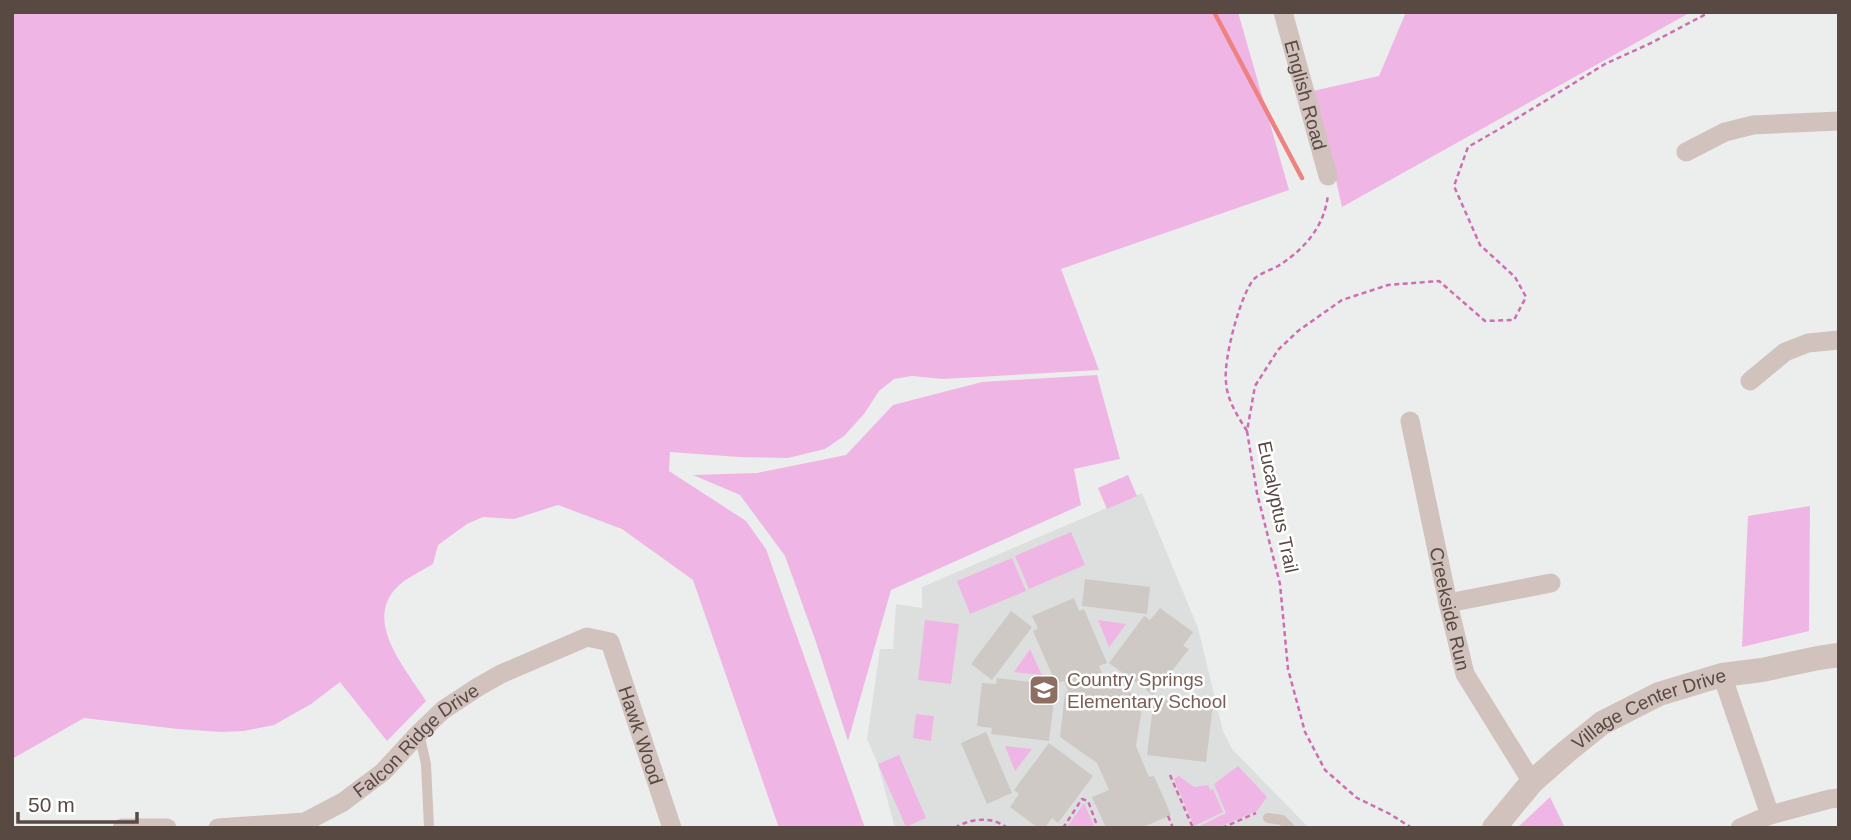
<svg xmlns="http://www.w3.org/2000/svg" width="1851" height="840" font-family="Helvetica,sans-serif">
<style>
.education{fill:#dddfde}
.green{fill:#efb6e5}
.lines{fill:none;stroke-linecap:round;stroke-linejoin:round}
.stream{stroke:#ee8181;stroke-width:4.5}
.building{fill:#cec9c4}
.path{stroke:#ce6db1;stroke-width:2.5;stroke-dasharray:5 3.5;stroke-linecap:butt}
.service{stroke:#d2c2bd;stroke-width:10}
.minor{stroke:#d2c2bd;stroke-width:19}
.tertiary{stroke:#d2c2bd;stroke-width:24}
.labels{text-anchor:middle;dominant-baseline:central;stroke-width:5;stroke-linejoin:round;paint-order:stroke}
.street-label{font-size:19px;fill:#594943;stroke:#fff}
.education-label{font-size:19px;fill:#785e54;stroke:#fff;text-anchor:start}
</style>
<rect width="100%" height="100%" fill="#ebeeed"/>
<!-- education -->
<path class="education" d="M1142,493l56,135 25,103 9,18 77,79h-414l-17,-64 -11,-25 13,-90h13l3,-45 26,4v-21z"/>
<!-- green -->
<g class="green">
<path d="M12,12h1226l51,178 -228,79 38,101 -156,9 -31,-3 -18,3 -15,12 -15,23 -20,22 -19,13 -37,9 -49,-1 -69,-5 -1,19 77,50 20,28 99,279h-86l-86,-248 -71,-51 -64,-24 -44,14 -31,-2 -16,7 -29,21 -5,19c-10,6 -20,11 -29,17 -46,35 0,85 22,120l-39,40 -47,-59 -29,22 -37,21 -30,6 -23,1 -43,-3 -94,-11 -72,41z"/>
<path d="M1406,12h285l-349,195 -14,-63 -15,-53 66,-15z"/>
<path d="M1097,375l23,84 -46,10 7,36 -190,85 -43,151 -32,-99 -31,-86 -45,-61 -47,-20 64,-2 89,-18 47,-50 89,-23z"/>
<path d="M1128,475l9,21 -30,13 -9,-21z"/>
<path d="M1810,506l-1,125 -67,16 6,-131z"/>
<path d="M1071,532l14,33 -56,24 -14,-33z"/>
<path d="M1012,558l14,33 -56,23 -13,-33z"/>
<path d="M925,620l34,4 -8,60 -33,-4z"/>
<path d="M1098,620l28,4 -17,23z"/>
<path d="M1030,649l12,26 -28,-3z"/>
<path d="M916,714l18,2 -3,25 -18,-3z"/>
<path d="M1005,746l27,3 -17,22z"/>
<path d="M899,755l27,63 -20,9 -28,-63z"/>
<path d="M1238,766l29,31 -10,14 -40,17h-21l30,-15 -12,-29z"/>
<path d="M1179,776l15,11 14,-2 2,5 3,-1 10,23 -29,14 -20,-47z"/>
<path d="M1550,797l15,31h-48z"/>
<path d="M1084,803l11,25 -28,-1z"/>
</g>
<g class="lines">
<!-- stream -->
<path class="stream" d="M1214,12l88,166"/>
</g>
<!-- building -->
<g class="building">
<path d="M1085,579l65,8 -3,27 -65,-8z"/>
<path d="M1074,598l5,13 5,-2 23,54 -8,3 4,10 4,-1 36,27 -7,44 13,31 5,-1 17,39 -30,13h-35l-14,-31 17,-7 -12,-27 -37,-26 5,-44 3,-2 -4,-10 -8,3 -23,-53 5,-2 -6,-13z"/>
<path d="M1160,608l33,24 -10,14 6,3 -36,46 -44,-32 35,-47 6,4z"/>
<path d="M1011,611l21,16 -40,53 -21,-16z"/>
<path d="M997,678l59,7 -7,56 -58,-7 1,-6 -15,-2 5,-43 14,1z"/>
<path d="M1154,698l59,7 -7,57 -59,-7z"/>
<path d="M986,732l26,61 -25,11 -26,-61z"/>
<path d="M1049,743l44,33 -35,47 -6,-5 -7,10h-7l-28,-21 9,-13 -5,-4z"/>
</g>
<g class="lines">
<!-- path -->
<g class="path">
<path d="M1247,431c-10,-16 -20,-31 -21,-49 -3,-21 14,-87 28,-103 6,-6 17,-9 24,-13 26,-16 47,-40 50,-72"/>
<path d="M1170,775l23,53"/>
<path d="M1168,816l5,12"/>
<path d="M1145,826v2"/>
<path d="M955,828c15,-10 38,-12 52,0"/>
<path d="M1051,828h2"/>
<path d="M1063,828l19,-29 6,2 10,27"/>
<path d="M1222,828l34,-15"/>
<path d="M1412,828l-22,-14 -33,-16 -32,-28 -20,-38 -17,-63 -8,-85 -23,-91 -10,-62 8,-45 23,-36 20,-19 44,-31 46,-15 51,-4 46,40 29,-1 12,-23 -11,-20 -35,-32 -26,-59 14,-39 33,-19 104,-64 46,-21 59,-31"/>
</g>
<!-- service -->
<g class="service">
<path d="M419,733l7,31 3,64"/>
<path d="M1268,818l14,2 8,8"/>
</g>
<!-- minor -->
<g class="minor">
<path id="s1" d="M1283,12l45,164"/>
<path d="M1686,152l39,-20 28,-7 86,-4"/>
<path d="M1750,381l35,-29 23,-9 31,-3"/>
<path id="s2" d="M1410,421l38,182 17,71 67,108"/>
<path d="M1448,603l103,-20"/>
<path d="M1722,675l48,140"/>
<path d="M122,828h45"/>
<path id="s3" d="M218,828l87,-6 38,-20 40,-30 36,-39 24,-23 35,-23 23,-13 86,-37 23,5 62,186"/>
<path d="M1740,828l30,-13 60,-16 9,-1"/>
</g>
<!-- tertiary -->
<path class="tertiary" id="s4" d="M1494,828l38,-46 34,-30 36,-29 57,-29 63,-19 40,-5 56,-12 21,-3"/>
</g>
<!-- icons -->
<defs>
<g id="school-square" transform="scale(1.575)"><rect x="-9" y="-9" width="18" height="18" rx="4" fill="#8d6e63" stroke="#fff"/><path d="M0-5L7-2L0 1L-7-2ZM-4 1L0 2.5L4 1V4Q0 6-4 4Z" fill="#fff"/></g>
</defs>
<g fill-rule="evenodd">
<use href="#school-square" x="1044" y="690"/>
</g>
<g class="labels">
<!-- street labels -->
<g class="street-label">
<text stroke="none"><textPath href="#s1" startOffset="86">English Road</textPath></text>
<text transform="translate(1278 507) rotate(78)">Eucalyptus Trail</text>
<text stroke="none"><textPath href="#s2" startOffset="192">Creekside Run</textPath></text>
<text stroke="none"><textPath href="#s4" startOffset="200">Village Center Drive</textPath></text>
<text stroke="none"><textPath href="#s3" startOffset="550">Hawk Wood</textPath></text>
<text stroke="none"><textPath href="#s3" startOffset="226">Falcon Ridge Drive</textPath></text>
</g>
<!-- education labels -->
<g class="education-label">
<text x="1067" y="679">Country Springs<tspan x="1067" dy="22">Elementary School</tspan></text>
</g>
</g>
<!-- border -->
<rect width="1851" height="840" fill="none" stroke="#594943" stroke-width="28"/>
<!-- scale -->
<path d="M18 812v10h119v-10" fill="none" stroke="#594943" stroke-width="3.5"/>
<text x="28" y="812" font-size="21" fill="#594943" stroke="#ffffff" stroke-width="5" paint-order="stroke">50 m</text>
</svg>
